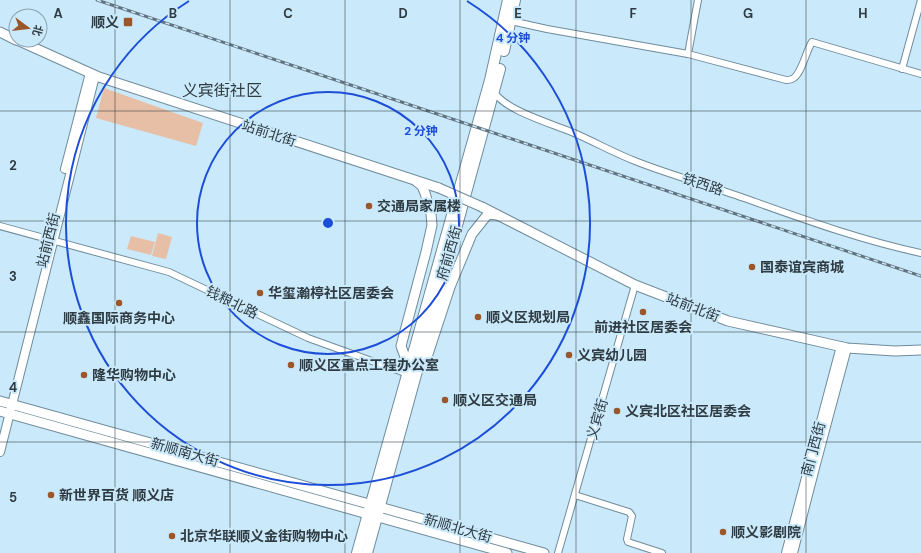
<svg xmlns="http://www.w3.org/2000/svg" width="921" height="553" font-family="'DM Sans','Noto Sans SC',sans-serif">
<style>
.green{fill:#e7bfa7}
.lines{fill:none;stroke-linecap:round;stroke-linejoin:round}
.minor-casing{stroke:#6f8c9b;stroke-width:8}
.tertiary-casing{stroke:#6f8c9b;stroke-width:10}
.secondary-casing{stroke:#6f8c9b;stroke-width:11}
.primary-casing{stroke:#6f8c9b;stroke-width:12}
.minor{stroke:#fff;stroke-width:6}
.tertiary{stroke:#fff;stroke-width:8}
.secondary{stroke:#fff;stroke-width:9}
.primary{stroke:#fff;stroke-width:10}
.rail-casing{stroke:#61737e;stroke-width:3}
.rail{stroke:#cae9fa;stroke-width:1.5;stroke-dasharray:4.5;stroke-linecap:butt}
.secondary-bridge-casing{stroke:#6f8c9b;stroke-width:11;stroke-linecap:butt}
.secondary-bridge{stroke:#fff;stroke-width:9}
.grid{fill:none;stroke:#2f3b42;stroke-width:1;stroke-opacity:0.55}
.ring{fill:none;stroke:#1d4ed8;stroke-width:2}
.poi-dot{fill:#9b572a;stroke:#cae9fa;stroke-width:1.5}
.labels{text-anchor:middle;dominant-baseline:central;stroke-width:4;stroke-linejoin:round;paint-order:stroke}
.poi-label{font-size:14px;font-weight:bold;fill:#2f3b42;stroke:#cae9fa;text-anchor:start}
.street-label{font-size:14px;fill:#2f3b42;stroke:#cae9fa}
.quarter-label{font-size:16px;fill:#2f3b42;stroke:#cae9fa}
.grid-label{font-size:13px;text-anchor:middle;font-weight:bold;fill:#2f3b42;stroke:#cae9fa;stroke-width:4;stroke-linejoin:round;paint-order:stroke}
.centre{fill:#1d4ed8;stroke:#cae9fa;stroke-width:2}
.ring-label{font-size:12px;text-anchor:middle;font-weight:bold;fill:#1d4ed8;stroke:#cae9fa;stroke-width:4;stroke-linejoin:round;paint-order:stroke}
</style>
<rect width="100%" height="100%" fill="#cae9fa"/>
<!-- green -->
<g class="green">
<path d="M104,88l99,35 -7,23 -100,-28z"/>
<path d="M158,233l14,4 -6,22 -14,-3z"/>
<path d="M131,236l24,6 -4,13 -24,-6z"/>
</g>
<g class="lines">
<!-- minor casing -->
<g class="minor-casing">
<g id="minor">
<path d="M511,21l36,8 141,25 10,-54"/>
<path d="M688,54l98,26c2,0 4,0 6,-1 9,-3 14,-28 20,-37l109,32"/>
<path d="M902,69l19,-69"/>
<path d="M494,92c12,19 59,32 80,41 21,9 40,20 61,28 35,14 73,24 109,37 59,21 116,42 177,55"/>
<path d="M0,226l169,46 139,66 100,36"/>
<path d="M575,495l54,17 3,4 -5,23 1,3 34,11"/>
<path d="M558,553l77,-268"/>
</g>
</g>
<!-- tertiary casing -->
<g class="tertiary-casing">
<g id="tertiary">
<path d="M65,169l25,-96"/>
<path d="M0,452l95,-376"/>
<path d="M786,553l55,-207"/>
<path d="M793,553l23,-89 31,-116"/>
</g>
</g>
<!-- secondary casing -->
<g class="secondary-casing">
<g id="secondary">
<path d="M0,32l16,8"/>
<path d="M17,40l82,37 340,111"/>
<path d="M482,207l153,78 93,36 119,27 48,3 26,-1"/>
<path d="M420,366l8,-12 22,-67 22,-53 16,-20 9,1"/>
<path d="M409,368l-8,-22 25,-94 6,-27 -1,-11 -6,-21 -3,-7 -5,-4"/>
<path d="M0,401l544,152"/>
<path d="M0,411l507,142"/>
</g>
</g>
<!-- primary casing -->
<g class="primary-casing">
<g id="primary">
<path d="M504,51l11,-51"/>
<path d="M357,553l133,-473 18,-80"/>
<path d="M367,553l133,-484"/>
</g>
</g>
<!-- minor -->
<use href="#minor" class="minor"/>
<!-- tertiary -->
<use href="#tertiary" class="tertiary"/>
<!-- secondary -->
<use href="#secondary" class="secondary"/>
<!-- primary -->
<use href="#primary" class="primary"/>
<!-- rail casing -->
<g class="rail-casing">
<path id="rail" d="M97,0l824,276"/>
</g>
<!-- rail -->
<use href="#rail" class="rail"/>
<!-- secondary-bridge casing -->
<g class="secondary-bridge-casing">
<path id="secondary-bridge" d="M439,188l43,19"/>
</g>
<!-- secondary-bridge -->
<use href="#secondary-bridge" class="secondary-bridge"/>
</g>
<!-- grid -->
<path class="grid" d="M115,0v553M230,0v553M345,0v553M460,0v553M576,0v553M691,0v553M806,0v553M0,111h921M0,221h921M0,332h921M0,442h921"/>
<!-- distance rings -->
<g class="ring">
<circle cx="328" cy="223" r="131"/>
<path d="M467 1A262 262 0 1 1 189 1"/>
</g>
<!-- markers -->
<g class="poi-dot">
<rect x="123" y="17" width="10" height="10" rx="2"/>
<circle cx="369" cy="206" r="4"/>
<circle cx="752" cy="267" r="4"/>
<circle cx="260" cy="293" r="4"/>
<circle cx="119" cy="303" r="4"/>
<circle cx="643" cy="312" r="4"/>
<circle cx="478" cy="317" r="4"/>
<circle cx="569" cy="355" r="4"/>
<circle cx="291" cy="365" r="4"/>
<circle cx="84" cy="375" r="4"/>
<circle cx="445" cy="400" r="4"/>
<circle cx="617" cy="411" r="4"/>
<circle cx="51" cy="495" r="4"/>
<circle cx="723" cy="532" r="4"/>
<circle cx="172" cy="536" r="4"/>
</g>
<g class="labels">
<!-- poi labels -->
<g class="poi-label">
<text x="119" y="22" text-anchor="end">顺义</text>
<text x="377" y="206">交通局家属楼</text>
<text x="760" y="267">国泰谊宾商城</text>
<text x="268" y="293">华玺瀚楟社区居委会</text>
<text x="486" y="317">顺义区规划局</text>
<text x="119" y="318" text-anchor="middle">顺鑫国际商务中心</text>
<text x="643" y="327" text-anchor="middle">前进社区居委会</text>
<text x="577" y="355">义宾幼儿园</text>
<text x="299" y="365">顺义区重点工程办公室</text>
<text x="92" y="375">隆华购物中心</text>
<text x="453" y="400">顺义区交通局</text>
<text x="625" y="411">义宾北区社区居委会</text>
<text x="59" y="495">新世界百货 顺义店</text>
<text x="731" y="532">顺义影剧院</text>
<text x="180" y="536">北京华联顺义金街购物中心</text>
</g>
<!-- street labels -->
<g class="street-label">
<text transform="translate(269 133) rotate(18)">站前北街</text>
<text transform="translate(703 184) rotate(18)">铁西路</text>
<text transform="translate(48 240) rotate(-76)">站前西街</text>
<text transform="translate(449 253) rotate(-74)">府前西街</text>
<text transform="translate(232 302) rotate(26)">钱粮北路</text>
<text transform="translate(693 307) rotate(21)">站前北街</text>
<text transform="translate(597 419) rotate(-74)">义宾街</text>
<text transform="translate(813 449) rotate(-75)">南门西街</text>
<text transform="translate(185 452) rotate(16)">新顺南大街</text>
<text transform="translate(458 528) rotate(16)">新顺北大街</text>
</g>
<!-- quarter labels -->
<g class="quarter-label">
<text x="222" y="90">义宾街社区</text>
</g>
</g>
<g class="grid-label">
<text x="58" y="18">A</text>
<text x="173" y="18">B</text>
<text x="288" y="18">C</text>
<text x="403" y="18">D</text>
<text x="518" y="18">E</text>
<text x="633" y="18">F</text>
<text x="748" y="18">G</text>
<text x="863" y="18">H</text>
<text x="13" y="170">2</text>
<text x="13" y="281">3</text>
<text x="13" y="392">4</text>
<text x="13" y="502">5</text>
</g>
<circle cx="328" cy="223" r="6" class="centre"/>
<g class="ring-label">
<text x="513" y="42">4 分钟</text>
<text x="421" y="135">2 分钟</text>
</g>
<!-- north arrow -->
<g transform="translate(28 28) rotate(105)"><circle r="19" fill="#cae9fa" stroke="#8ca3b0"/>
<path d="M0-3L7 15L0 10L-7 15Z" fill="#9b572a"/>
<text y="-6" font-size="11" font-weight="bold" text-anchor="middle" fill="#2f3b42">北</text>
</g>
</svg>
